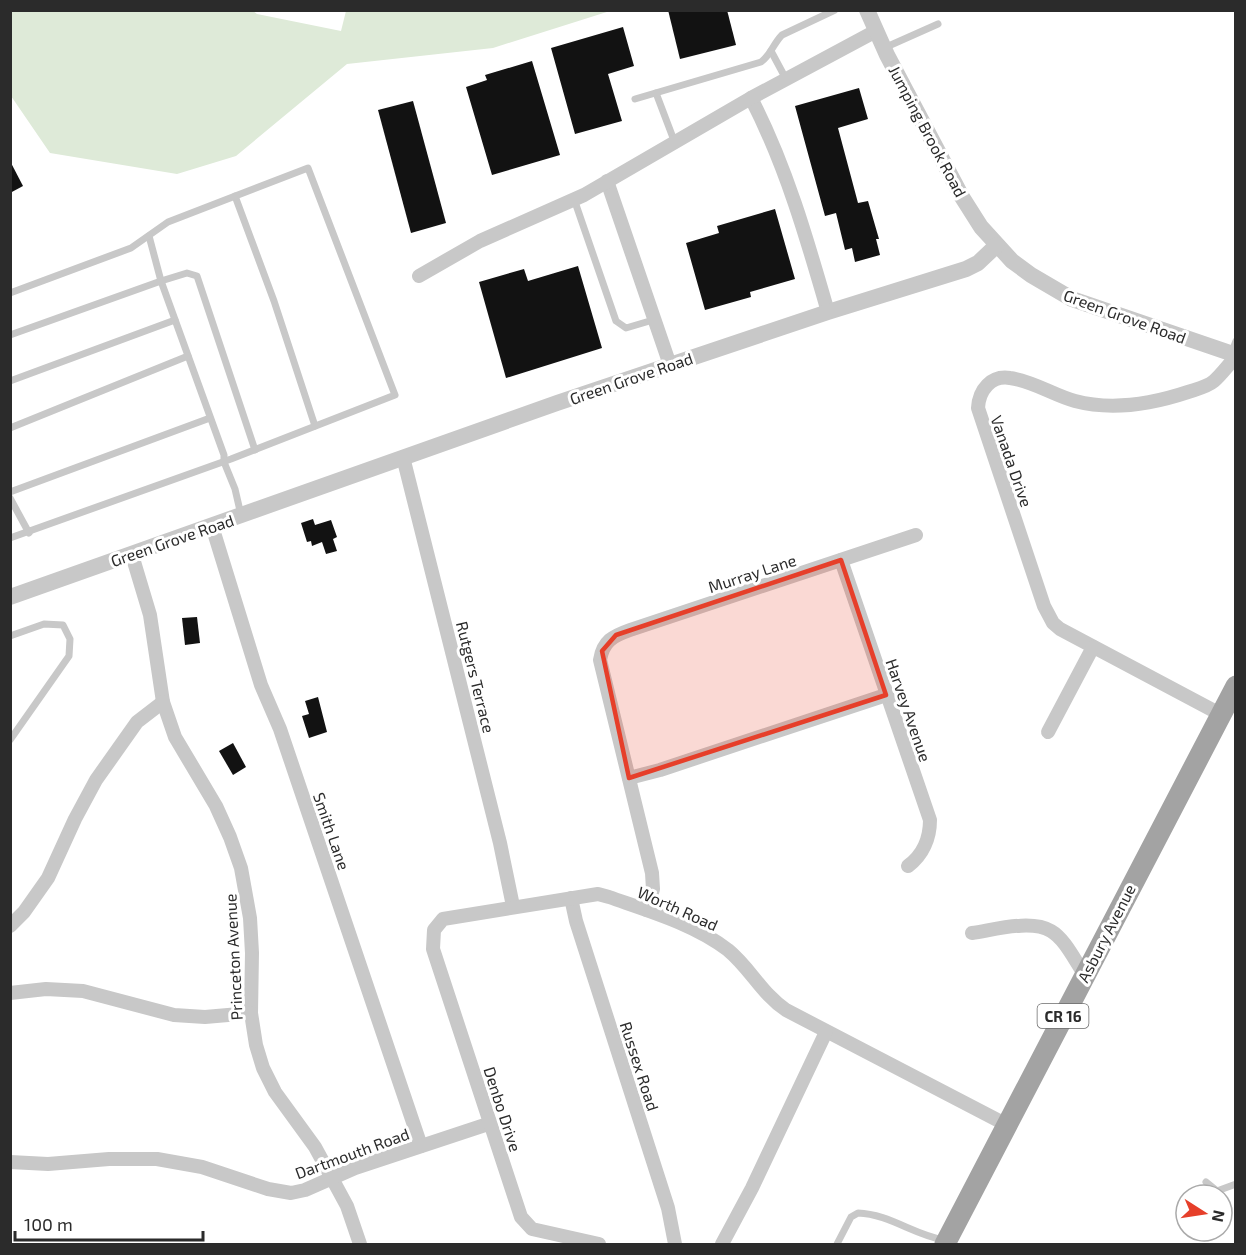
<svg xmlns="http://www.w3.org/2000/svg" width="1246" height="1255" font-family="'Exo 2',sans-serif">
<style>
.green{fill:#deead8}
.building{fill:#121212}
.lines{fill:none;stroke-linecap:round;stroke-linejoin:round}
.service{stroke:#c8c8c8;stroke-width:7}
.minor{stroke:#c8c8c8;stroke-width:14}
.tertiary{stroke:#c8c8c8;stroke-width:16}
.primary{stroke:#a3a3a3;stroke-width:21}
.marked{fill:#e63f2a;fill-opacity:0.2;stroke:#e63f2a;stroke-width:4.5;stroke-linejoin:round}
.labels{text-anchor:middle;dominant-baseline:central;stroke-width:6;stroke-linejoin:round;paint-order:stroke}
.shield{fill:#fff;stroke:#6b6b6b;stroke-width:1.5}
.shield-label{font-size:15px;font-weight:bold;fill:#2b2b2b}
.street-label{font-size:16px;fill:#2b2b2b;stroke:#fff}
</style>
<rect width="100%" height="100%" fill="#fff"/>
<!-- green -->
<path class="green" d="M10,11h243l4,3 84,17 5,-20h264l-117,37 -146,16 -111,92 -59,18 -127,-21 -39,-57z"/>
<!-- building -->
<g class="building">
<path d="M668,10h59l9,35 -56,14z"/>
<path d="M623,27l11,39 -26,8 14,47 -47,13 -24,-86z"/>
<path d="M532,61l28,94 -68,20 -26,-88 21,-7 -2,-5z"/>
<path d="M859,88l9,31 -30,9 20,75 10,-2 11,38h-3l4,16 -25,7 -3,-14 -7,2 -9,-37 -11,3 -30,-110z"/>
<path d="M413,101l33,122 -35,10 -33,-123z"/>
<path d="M10,161l13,25 -13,7z"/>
<path d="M775,209l20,70 -45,13 1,5 -46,13 -19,-67 33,-10 -2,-7z"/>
<path d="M578,266l24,82 -96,30 -27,-96 45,-13 4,12z"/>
<path d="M313,519l2,6 16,-5 6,17 -4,2 4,12 -11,3 -4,-12 -10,4 -1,-5 -4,1 -6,-19z"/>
<path d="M197,617l3,26 -15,2 -3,-27z"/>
<path d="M318,697l9,35 -18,6 -7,-22 7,-2 -4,-13z"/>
<path d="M233,743l13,24 -13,8 -14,-24z"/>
</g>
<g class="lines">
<!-- service -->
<g class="service">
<path d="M884,48l54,-24"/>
<path d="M771,51l15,28"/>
<path d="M656,93l19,50"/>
<path d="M635,99l126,-37c10,-7 12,-18 21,-27l53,-25"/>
<path d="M235,196l39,105 41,125"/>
<path d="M574,199l42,122 10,7 27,-8"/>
<path d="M149,236l12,45 63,174v7l11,27 6,26"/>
<path d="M10,293l121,-45 37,-26 140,-54 87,227 -164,64 -221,79"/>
<path d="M10,335l151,-54 26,-8 10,3 58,174"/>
<path d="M1231,354l5,-13"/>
<path d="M10,381l165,-61"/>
<path d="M10,428l178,-72"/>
<path d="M10,492l200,-74"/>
<path d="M10,498l19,35"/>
<path d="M10,636l34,-12 19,1 7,14 -1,17 -59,84"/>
<path d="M1206,1182l11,9 19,-7"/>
<path d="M837,1244l14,-27 7,-4c31,1 56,22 86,27"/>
</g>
<!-- minor -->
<g class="minor">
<path d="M751,98c35,68 56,141 77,214"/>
<path d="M607,181l63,184"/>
<path d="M419,276l61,-35 104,-46 167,-97 125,-67"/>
<path d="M403,457l97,386 13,63"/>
<path d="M212,526l49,159 19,44 141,417"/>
<path d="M132,555l18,60 13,87 12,35 41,69 14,31 11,31 9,50 2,35 -1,60 5,32 7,23 12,24 40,55 32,59 13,38"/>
<path d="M841,560l89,260c0,18 -7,35 -22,46"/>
<path d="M1220,714l-160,-85 -7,-6 -9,-17 -66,-198c1,-18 13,-33 32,-30 23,3 43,17 65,23 38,10 77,3 113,-9 9,-3 19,-5 26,-11 8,-7 14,-16 22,-24"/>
<path d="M1048,732l45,-85"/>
<path d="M629,778l31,-8 226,-75"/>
<path d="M571,898l5,23 92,287 7,36"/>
<path d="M647,910l6,-21 -1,-16 -52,-213c3,-19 13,-24 30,-30l286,-95"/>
<path d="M10,926l14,-14 24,-34 27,-59 21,-39 41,-58 26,-20"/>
<path d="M972,933c22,-3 59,-14 79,-2 14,8 24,30 34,44"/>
<path d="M10,993l36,-4 37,2 91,24 31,2 46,-4"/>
<path d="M10,1162l38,2 61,-5h48l45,8 66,22 23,4 14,-3 50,-22 136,-45"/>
<path d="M599,1244l-67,-15 -11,-12 -88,-268 1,-19 9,-11 155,-25 11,3c40,14 85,27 119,53 22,18 34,44 58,60l221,115"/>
<path d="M722,1244l30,-56 74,-156"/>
</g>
<!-- tertiary -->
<g class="tertiary">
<path d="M867,10l20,45 75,142 19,30 31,34 19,14 41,24 164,56"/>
<path d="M10,597l547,-194 271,-91 138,-43 12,-6 19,-18"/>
</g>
<!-- primary -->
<path class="primary" d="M945,1244l291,-558"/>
</g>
<!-- marked area -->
<path class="marked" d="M841,560l45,135 -257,83 -27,-127 14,-16z"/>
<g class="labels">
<!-- shield labels -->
<rect class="shield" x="1037.5" y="1004" width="51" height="24" rx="4.5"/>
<g class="shield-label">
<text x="1063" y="1016">CR 16</text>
</g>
<!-- street labels -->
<g class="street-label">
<text transform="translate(928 131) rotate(62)">Jumping Brook Road</text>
<text transform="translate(1125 316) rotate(20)">Green Grove Road</text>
<text transform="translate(631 378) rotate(-19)">Green Grove Road</text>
<text transform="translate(1012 461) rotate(71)">Vanada Drive</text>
<text transform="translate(172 540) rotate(-19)">Green Grove Road</text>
<text transform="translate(752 573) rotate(-18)">Murray Lane</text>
<text transform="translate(476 677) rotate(76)">Rutgers Terrace</text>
<text transform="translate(909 710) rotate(71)">Harvey Avenue</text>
<text transform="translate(332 831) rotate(71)">Smith Lane</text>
<text transform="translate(678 908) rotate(24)">Worth Road</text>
<text transform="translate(1106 933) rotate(-63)">Asbury Avenue</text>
<text transform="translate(233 957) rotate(-93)">Princeton Avenue</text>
<text transform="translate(640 1066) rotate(72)">Russex Road</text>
<text transform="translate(503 1109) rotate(72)">Denbo Drive</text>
<text transform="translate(352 1153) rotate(-20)">Dartmouth Road</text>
</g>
</g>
<!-- border -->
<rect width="1246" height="1255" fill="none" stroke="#2b2b2b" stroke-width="24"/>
<!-- north arrow -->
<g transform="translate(1204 1213) rotate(102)"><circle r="28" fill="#ffffff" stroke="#aaaaaa" stroke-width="1.5"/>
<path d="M0-4.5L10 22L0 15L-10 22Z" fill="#e63f2a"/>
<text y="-9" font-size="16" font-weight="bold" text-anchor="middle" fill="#2b2b2b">N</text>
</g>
<!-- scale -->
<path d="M15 1231v9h188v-9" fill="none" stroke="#2b2b2b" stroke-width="3"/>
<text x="24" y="1231" font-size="18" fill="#2b2b2b" stroke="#ffffff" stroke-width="4.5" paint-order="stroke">100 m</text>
</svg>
